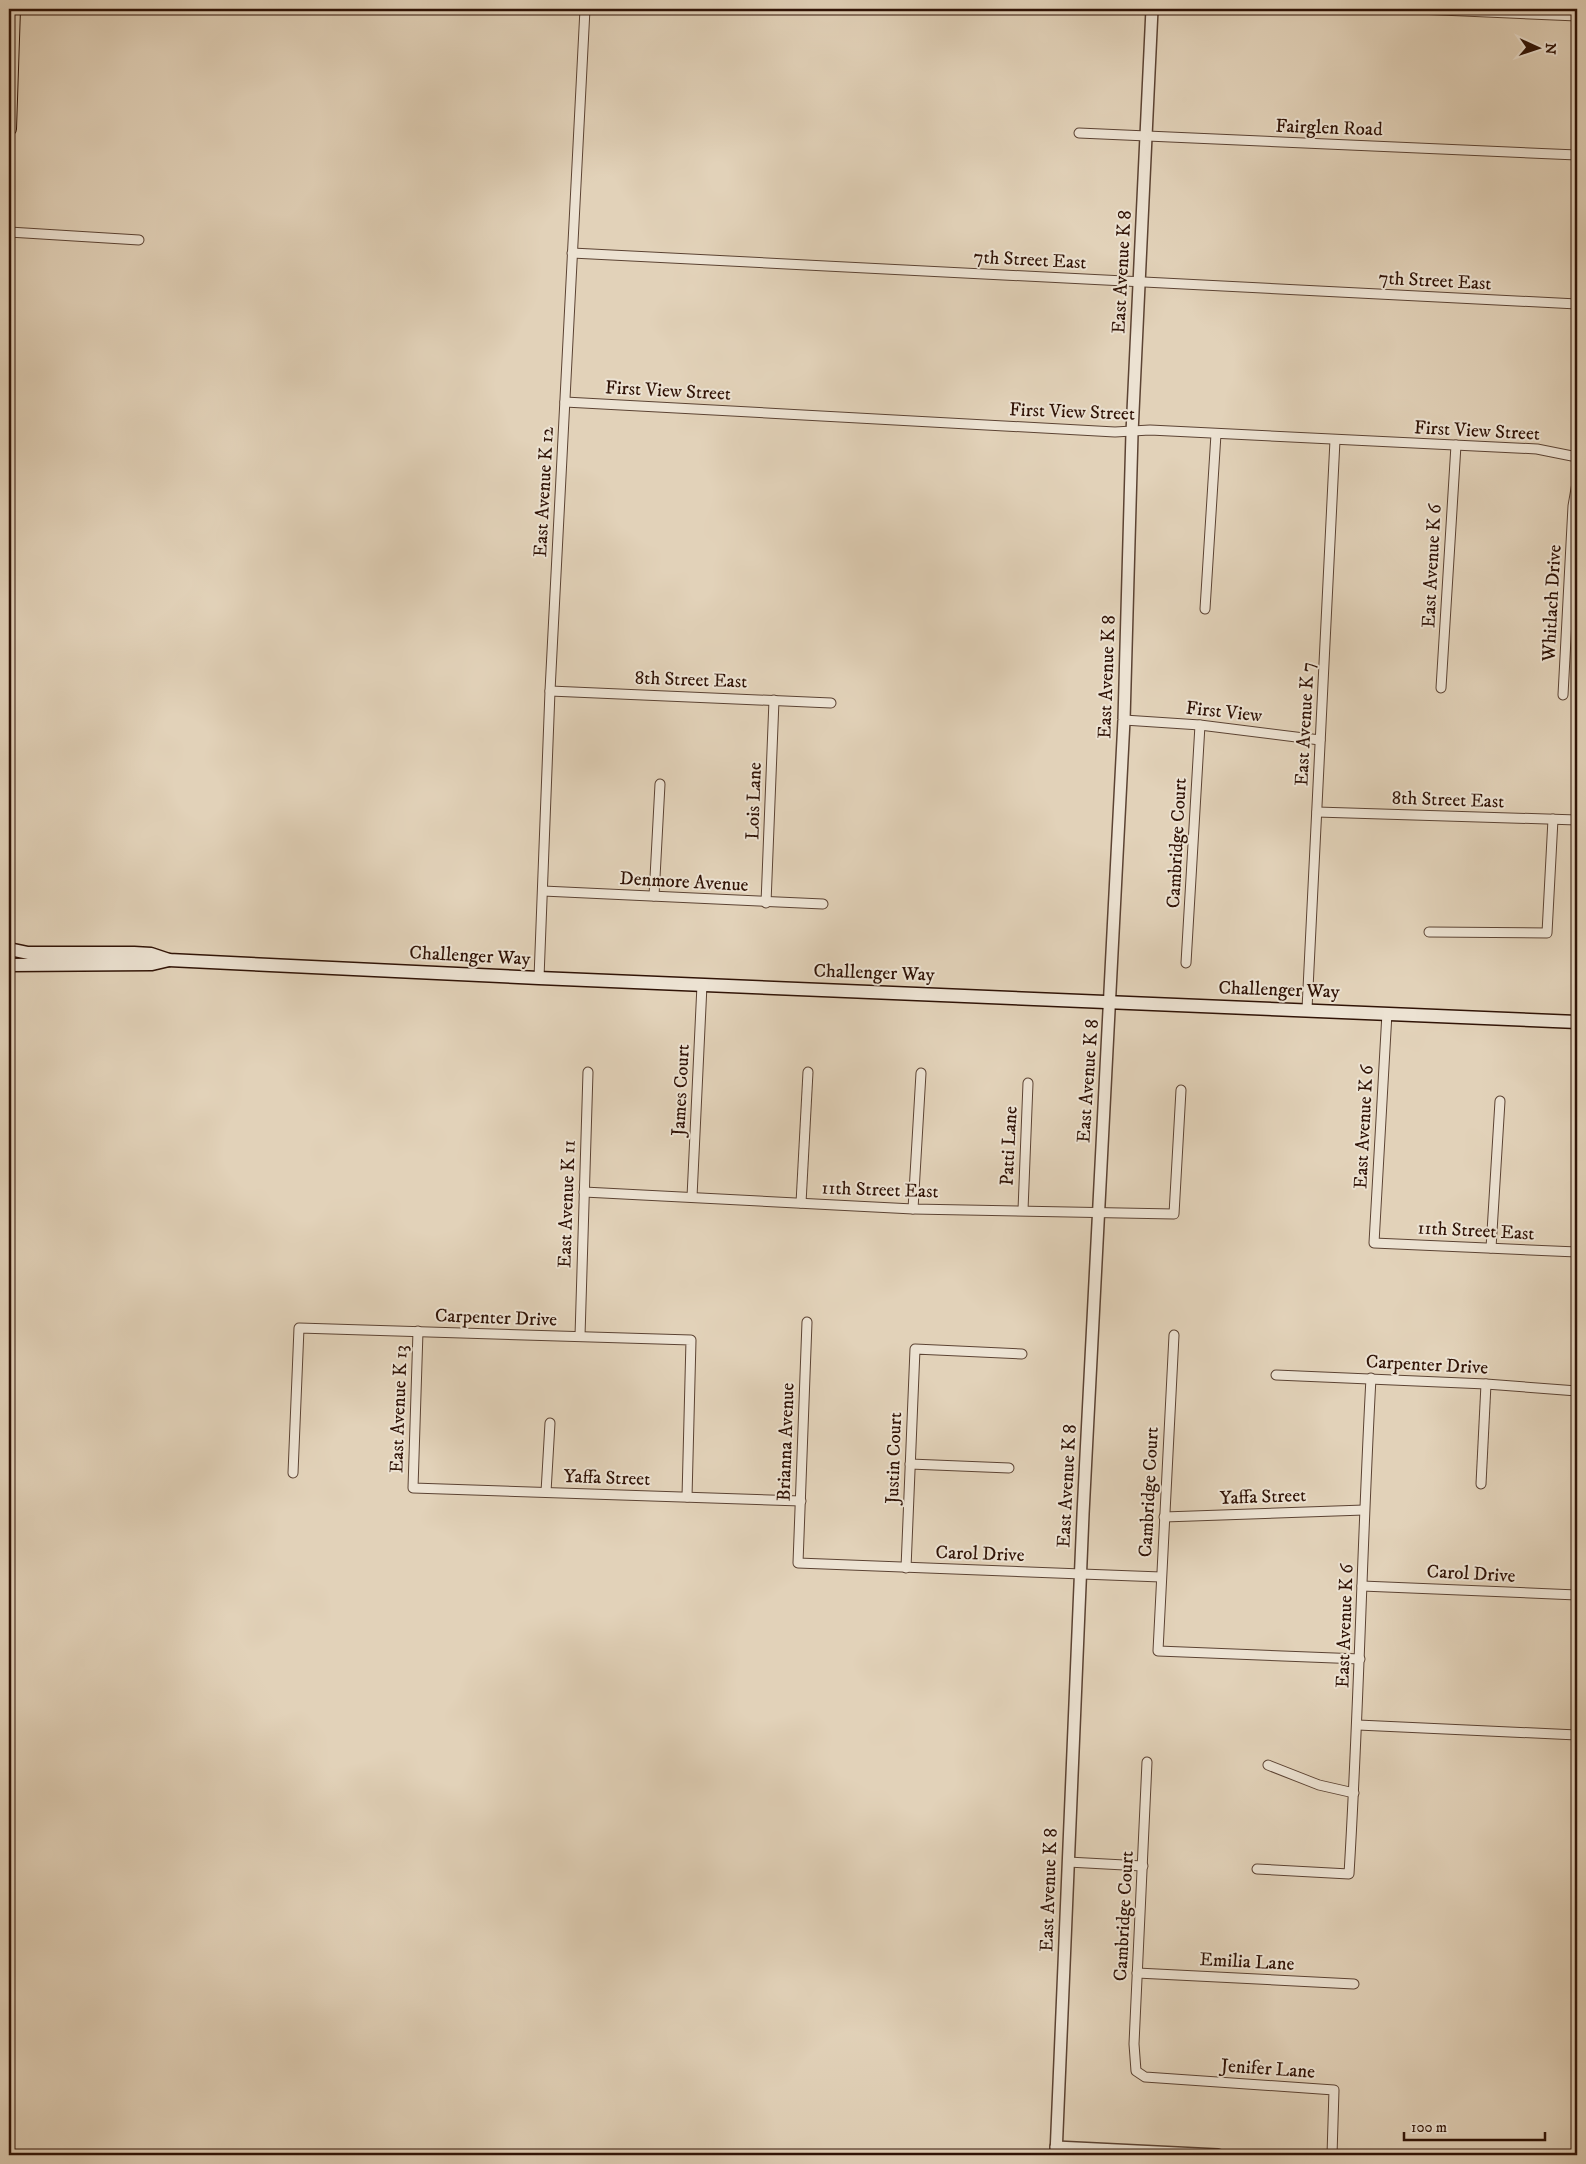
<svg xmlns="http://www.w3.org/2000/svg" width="1586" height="2164" font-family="'IM FELL DW Pica',serif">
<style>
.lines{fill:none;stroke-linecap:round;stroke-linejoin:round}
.minor-casing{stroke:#5c4333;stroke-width:11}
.tertiary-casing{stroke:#5c4333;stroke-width:14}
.secondary-casing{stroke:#301306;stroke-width:15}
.primary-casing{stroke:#301306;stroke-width:16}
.minor{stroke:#ece2d2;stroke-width:9}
.tertiary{stroke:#ece2d2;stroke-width:11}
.secondary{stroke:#ece2d2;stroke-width:12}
.primary{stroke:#e2d2b9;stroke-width:14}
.labels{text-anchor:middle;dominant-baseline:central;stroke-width:4;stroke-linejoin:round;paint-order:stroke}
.street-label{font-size:19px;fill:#301306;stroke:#ece2d2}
</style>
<rect width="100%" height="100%" fill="#e2d2b9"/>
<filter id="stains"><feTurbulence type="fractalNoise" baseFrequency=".004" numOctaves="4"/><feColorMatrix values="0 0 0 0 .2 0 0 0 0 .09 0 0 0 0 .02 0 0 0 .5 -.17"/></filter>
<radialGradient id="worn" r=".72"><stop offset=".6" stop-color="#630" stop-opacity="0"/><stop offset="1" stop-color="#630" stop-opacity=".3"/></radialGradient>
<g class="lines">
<!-- minor casing -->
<g class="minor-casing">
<g id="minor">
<path d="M1418,9l159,7"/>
<path d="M1079,133l498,22"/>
<path d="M9,232l130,8"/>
<path d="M572,253l1005,51"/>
<path d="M565,402l550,30 35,-2 387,19 40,8"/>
<path d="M1205,609l11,-175"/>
<path d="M1441,688l15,-243"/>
<path d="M550,691l281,12"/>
<path d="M1563,695l10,-189 4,-23"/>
<path d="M1124,720l76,5 120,15"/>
<path d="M1317,812l260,8"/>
<path d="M543,891l280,13"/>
<path d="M654,896l6,-112"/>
<path d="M766,903l8,-203"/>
<path d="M1429,932l118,1 6,-114"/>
<path d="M1186,963l14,-238"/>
<path d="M539,978l11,-287 35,-682"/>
<path d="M1307,1009l28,-569"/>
<path d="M1387,1013l-13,230 203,9"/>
<path d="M584,1192l329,17 261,5 7,-124"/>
<path d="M692,1197l10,-212"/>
<path d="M801,1203l7,-131"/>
<path d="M913,1209l8,-136"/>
<path d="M1023,1210l5,-127"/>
<path d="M1491,1248l9,-147"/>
<path d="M807,1322l-9,241 363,14"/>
<path d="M418,1331l-5,157 388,13"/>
<path d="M1174,1335l-16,316 202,8"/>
<path d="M580,1336l8,-264"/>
<path d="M1276,1375l210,9 91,7"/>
<path d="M910,1464l99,4"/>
<path d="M293,1473l6,-145 392,12 -4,157"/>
<path d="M1481,1484l5,-100"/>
<path d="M546,1492l4,-69"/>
<path d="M1164,1517l200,-7"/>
<path d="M906,1568l9,-219 107,5"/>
<path d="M1362,1586l215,9"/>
<path d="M1358,1725l219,10"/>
<path d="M1147,1762l-13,282 2,27 9,6 189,13 -2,65"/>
<path d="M1268,1765l51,20 35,8"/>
<path d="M1068,1862l75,4"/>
<path d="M1257,1869l92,5c10,-165 13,-330 22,-496"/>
<path d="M1137,1973l217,11"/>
</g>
</g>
<!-- tertiary casing -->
<g class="tertiary-casing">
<g id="tertiary">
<path d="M1056,2147l162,8"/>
<path d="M1056,2155l27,-641 41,-794 8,-287 20,-424"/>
</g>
</g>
<!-- secondary casing -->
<g class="secondary-casing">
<g id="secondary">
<path d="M9,949l19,4h106l17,1 18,6 370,18 1038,44"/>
<path d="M9,965l143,-1 17,-4"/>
</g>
</g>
<!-- primary casing -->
<g class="primary-casing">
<path id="primary" d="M9,129l4,-120"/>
</g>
<!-- minor -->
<use href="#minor" class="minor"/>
<!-- tertiary -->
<use href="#tertiary" class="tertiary"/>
<!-- secondary -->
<use href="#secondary" class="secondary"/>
<!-- primary -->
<use href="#primary" class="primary"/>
</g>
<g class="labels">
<!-- street labels -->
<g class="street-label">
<text transform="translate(1329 128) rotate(2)">Fairglen Road</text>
<text transform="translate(1030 260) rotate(3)">7th Street East</text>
<text transform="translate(1122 272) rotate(-87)">East Avenue K 8</text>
<text transform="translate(1435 281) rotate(3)">7th Street East</text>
<text transform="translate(668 391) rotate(3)">First View Street</text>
<text transform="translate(1072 412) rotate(2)">First View Street</text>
<text transform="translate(1477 431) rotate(3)">First View Street</text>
<text transform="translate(544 492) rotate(-87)">East Avenue K 12</text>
<text transform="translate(1432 566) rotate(-87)">East Avenue K 6</text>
<text transform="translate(1552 603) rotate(-87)">Whitlach Drive</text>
<text transform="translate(1107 677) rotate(-88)">East Avenue K 8</text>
<text transform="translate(691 680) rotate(2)">8th Street East</text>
<text transform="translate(1224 712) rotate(6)">First View</text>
<text transform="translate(1305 724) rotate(-87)">East Avenue K 7</text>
<text transform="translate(1448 800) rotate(2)">8th Street East</text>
<text transform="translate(754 801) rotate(-88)">Lois Lane</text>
<text transform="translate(1177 843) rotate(-87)">Cambridge Court</text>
<text transform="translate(684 882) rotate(3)">Denmore Avenue</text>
<text transform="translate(470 956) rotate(3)">Challenger Way</text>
<text transform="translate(874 973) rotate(2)">Challenger Way</text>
<text transform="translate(1279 990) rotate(2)">Challenger Way</text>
<text transform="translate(1088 1081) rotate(-86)">East Avenue K 8</text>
<text transform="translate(681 1090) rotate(-87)">James Court</text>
<text transform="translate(1364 1127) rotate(-87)">East Avenue K 6</text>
<text transform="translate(1009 1146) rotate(-87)">Patti Lane</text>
<text transform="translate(880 1190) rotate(2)">11th Street East</text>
<text transform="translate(567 1204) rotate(-88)">East Avenue K 11</text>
<text transform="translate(1476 1231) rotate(3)">11th Street East</text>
<text transform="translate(496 1318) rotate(2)">Carpenter Drive</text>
<text transform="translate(1427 1365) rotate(3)">Carpenter Drive</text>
<text transform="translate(399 1409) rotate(-88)">East Avenue K 13</text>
<text transform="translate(786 1442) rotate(-88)">Brianna Avenue</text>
<text transform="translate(894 1458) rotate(-88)">Justin Court</text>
<text transform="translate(607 1478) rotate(2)">Yaffa Street</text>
<text transform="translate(1067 1486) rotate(-87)">East Avenue K 8</text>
<text transform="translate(1149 1492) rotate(-87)">Cambridge Court</text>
<text transform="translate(1263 1497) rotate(-2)">Yaffa Street</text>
<text transform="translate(980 1554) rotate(2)">Carol Drive</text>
<text transform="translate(1471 1574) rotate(3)">Carol Drive</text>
<text transform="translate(1345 1626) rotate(-88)">East Avenue K 6</text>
<text transform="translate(1049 1890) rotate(-88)">East Avenue K 8</text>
<text transform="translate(1124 1916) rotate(-87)">Cambridge Court</text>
<text transform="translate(1247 1962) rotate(3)">Emilia Lane</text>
<text transform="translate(1268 2069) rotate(4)">Jenifer Lane</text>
</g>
</g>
<!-- margin -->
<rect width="1586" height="2164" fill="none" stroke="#e2d2b9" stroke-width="30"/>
<rect x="10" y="10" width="1566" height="2144" fill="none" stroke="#301306" stroke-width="2.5"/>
<rect x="15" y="15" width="1556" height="2134" fill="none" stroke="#301306"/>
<!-- north arrow -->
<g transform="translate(1538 48) rotate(93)" stroke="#ece2d2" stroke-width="4" paint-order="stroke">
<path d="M0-4L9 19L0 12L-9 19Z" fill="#301306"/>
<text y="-8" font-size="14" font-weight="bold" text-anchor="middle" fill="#301306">N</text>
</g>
<!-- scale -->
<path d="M1404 2132v8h141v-8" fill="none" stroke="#301306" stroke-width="2.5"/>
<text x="1411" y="2132" font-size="15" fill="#301306" stroke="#ece2d2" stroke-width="4" paint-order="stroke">100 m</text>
<rect width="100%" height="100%" filter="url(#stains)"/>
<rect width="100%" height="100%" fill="url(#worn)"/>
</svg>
